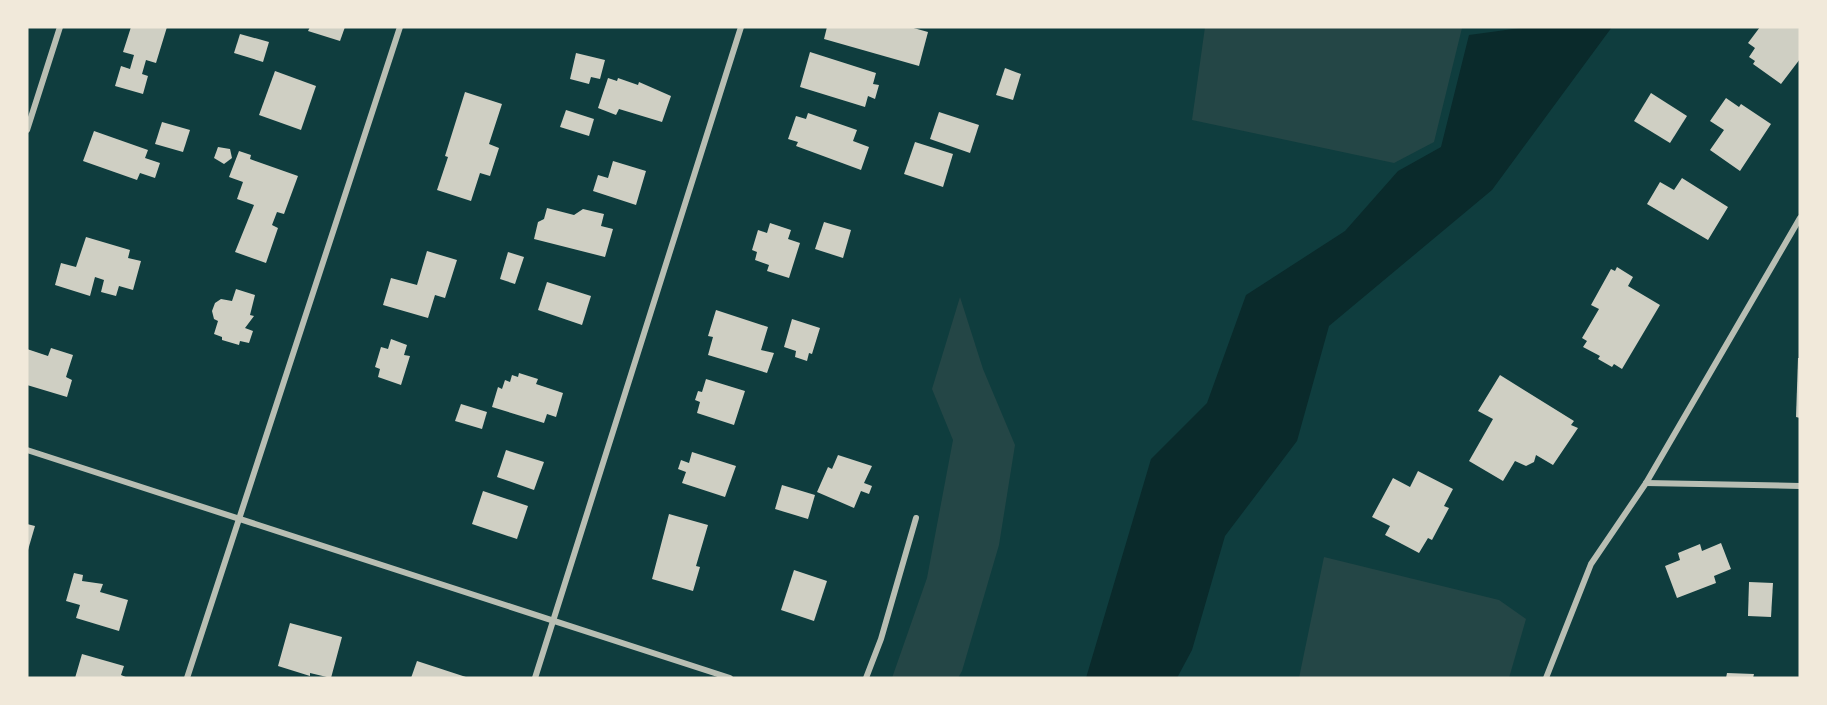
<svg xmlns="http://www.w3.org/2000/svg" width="1827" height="705" font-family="Quicksand,sans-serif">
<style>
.green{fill:#244646}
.water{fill:#0a2a2b}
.building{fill:#cfcfc3}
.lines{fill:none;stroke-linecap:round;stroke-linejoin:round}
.minor{stroke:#b8beb3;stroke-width:6}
</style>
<rect width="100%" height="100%" fill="#0f3d3e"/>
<!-- green -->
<g class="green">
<path d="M1205,27h263l-6,1 -28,114 -40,21 -202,-43z"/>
<path d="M960,297l23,72 32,76 -16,100 -37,126 -4,7h-66l35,-100 26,-138 -21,-51z"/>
<path d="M1324,557l175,43 27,19 -17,59h-210z"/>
</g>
<!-- water -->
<path class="water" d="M1527,27h85l-120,163 -163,136 -32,115 -72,95 -33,114 -15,28h-91l65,-219 56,-56 39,-108 99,-64 53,-60 43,-24 28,-112z"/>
<!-- building -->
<g class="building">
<path d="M131,27h36l-11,36 -10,-3 -4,14 6,2 -5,18 -28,-8 6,-20 9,3 4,-14 -11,-3z"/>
<path d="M310,27h35l-5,14 -32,-10z"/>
<path d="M827,27h83l18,5 -9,34 -95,-27z"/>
<path d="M1760,27h40v32l-19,25 -28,-20 2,-3 -6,-4 6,-9 -7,-5z"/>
<path d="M240,34l29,8 -6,20 -29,-9z"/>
<path d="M810,52l66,21 -3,11 6,1 -4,14 -7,-3 -3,11 -65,-20z"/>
<path d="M576,53l29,7 -5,19 -9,-2 -2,7 -19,-5z"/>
<path d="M1005,68l16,6 -8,26 -17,-5z"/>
<path d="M275,71l41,15 -15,44 -42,-15z"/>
<path d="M608,78l9,3 1,-3 20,7 1,-3 32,14 -9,26 -43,-13 -3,6 -18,-7z"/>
<path d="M465,92l37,12 -13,40 10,4 -9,28 -10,-3 -9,28 -34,-11 11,-33 -3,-1z"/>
<path d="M1651,93l36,23 -17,27 -36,-22z"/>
<path d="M1726,98l13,9 2,-3 30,20 -31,47 -30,-21 14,-20 -14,-9z"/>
<path d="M566,110l28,9 -5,17 -29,-9z"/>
<path d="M939,112l40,13 -9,28 -40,-14z"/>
<path d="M808,113l49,17 -4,11 16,6 -8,23 -65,-24 2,-4 -10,-3 8,-23 10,3z"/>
<path d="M162,122l28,8 -7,22 -28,-8z"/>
<path d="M94,131l54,19 -3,8 15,5 -5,15 -15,-5 -3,7 -54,-19z"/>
<path d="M915,142l38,12 -10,33 -39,-13z"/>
<path d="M218,147l12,2 2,9 -8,6 -10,-6z"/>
<path d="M239,151l12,4 -1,4 48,17 -14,38 -7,-2 -5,13 6,3 -12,35 -31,-11 19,-47 -17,-6 6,-17 -14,-5z"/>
<path d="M613,161l33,10 -10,34 -43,-14 5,-16 10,3z"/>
<path d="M1682,178l46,29 -20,33 -61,-36 13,-22 14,8z"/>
<path d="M547,208l27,7 9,-6 21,5 -3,12 12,3 -8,28 -71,-18 4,-17 6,-3z"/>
<path d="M824,222l27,8 -8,28 -28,-9z"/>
<path d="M770,223l21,7 -3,9 12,4 -11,35 -22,-7 2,-6 -14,-5 2,-8 -5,-2 6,-20 9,3z"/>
<path d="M86,237l44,13 -2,8 13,3 -8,29 -14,-4 -3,10 -15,-4 3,-12 -9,-3 -5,19 -35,-11 6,-22 15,4z"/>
<path d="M427,251l30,9 -12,38 -10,-3 -7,23 -45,-13 8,-27 26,7z"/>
<path d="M508,252l16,5 -9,27 -15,-5z"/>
<path d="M1617,267l16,10 -5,9 32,19 -38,64 -8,-5 -2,3 -14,-8 2,-3 -17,-9 4,-6 -5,-3 17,-29 -8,-4 20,-36 4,2z"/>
<path d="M547,282l44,14 -9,29 -44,-15z"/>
<path d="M236,289l19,6 -5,20 4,1 -9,12 8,3 -4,12 -9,-2 -1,4 -17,-5v-3l-8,-3 4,-13 -4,-2 -2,-8 3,-8 6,-4 11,2z"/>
<path d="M716,310l52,17 -7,23 13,3 -7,20 -59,-18 5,-18 -5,-1z"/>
<path d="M792,319l28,9 -8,26 -3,-1 -2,8 -12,-4 1,-6 -12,-4z"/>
<path d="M391,339l16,6 -3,10 6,1 -9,29 -23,-8 2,-8 -5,-2 6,-20 7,2z"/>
<path d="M51,348l22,7 -7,22 6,3 -5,17 -40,-12v-36l21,7z"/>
<path d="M1798,358h2v60l-4,-1z"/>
<path d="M519,373l19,6 -2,5 27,9 -7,24 -9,-3 -3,9 -52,-16 6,-20 4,2 3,-9 5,2 2,-7 6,2z"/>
<path d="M1500,375l74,46 -3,4 7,3 -25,37 -17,-10 -2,7 -8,4 -11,-5 -12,20 -34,-20 24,-42 -15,-8z"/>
<path d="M706,379l39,12 -11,34 -37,-12 3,-11 -5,-2 3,-9 4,1z"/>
<path d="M461,404l26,8 -5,17 -27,-8z"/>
<path d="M506,450l38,12 -10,28 -37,-13z"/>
<path d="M692,452l44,14 -11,31 -43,-14 4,-11 -8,-3 3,-9 8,3z"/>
<path d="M838,455l34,11 -8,17 8,3 -3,8 -8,-3 -7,17 -37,-16 11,-25 4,2z"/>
<path d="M1418,471l35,18 -9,17 5,2 -17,32 -4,-2 -9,15 -34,-18 5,-9 -18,-9 21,-39 17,9z"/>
<path d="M782,485l33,10 -7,24 -33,-10z"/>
<path d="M483,491l45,15 -11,33 -45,-15z"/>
<path d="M669,514l39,11 -12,41 4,1 -7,24 -41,-12z"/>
<path d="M27,524l8,2 -7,24h-1z"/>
<path d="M1721,543l10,26 -17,7 2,7 -39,15 -12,-32 15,-6 -2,-7 22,-9 2,7z"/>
<path d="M794,570l33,11 -13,40 -33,-11z"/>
<path d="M74,573l9,2 -1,6 21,3 -3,8 28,8 -9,31 -43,-13 4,-13 -14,-4z"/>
<path d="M1749,582l24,1 -2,34 -23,-1z"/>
<path d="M290,623l52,14 -11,41 -21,-5v3l-32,-10z"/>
<path d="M82,654l42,12 -3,9 7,3h-53z"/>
<path d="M417,661l52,17h-58z"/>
<path d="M1727,673l27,1 -1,4h-27z"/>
</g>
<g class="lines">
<!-- minor -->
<g class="minor">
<path d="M27,130l33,-103"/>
<path d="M27,450l703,228"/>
<path d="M1646,483l154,3"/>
<path d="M187,678l213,-651"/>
<path d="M535,678l206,-651"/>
<path d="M866,678l15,-39 35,-121"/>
<path d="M1546,678l45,-114 55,-81 154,-265"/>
</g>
</g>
<!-- border -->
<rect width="1827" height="705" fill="none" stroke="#f1e9da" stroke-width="57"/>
</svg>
